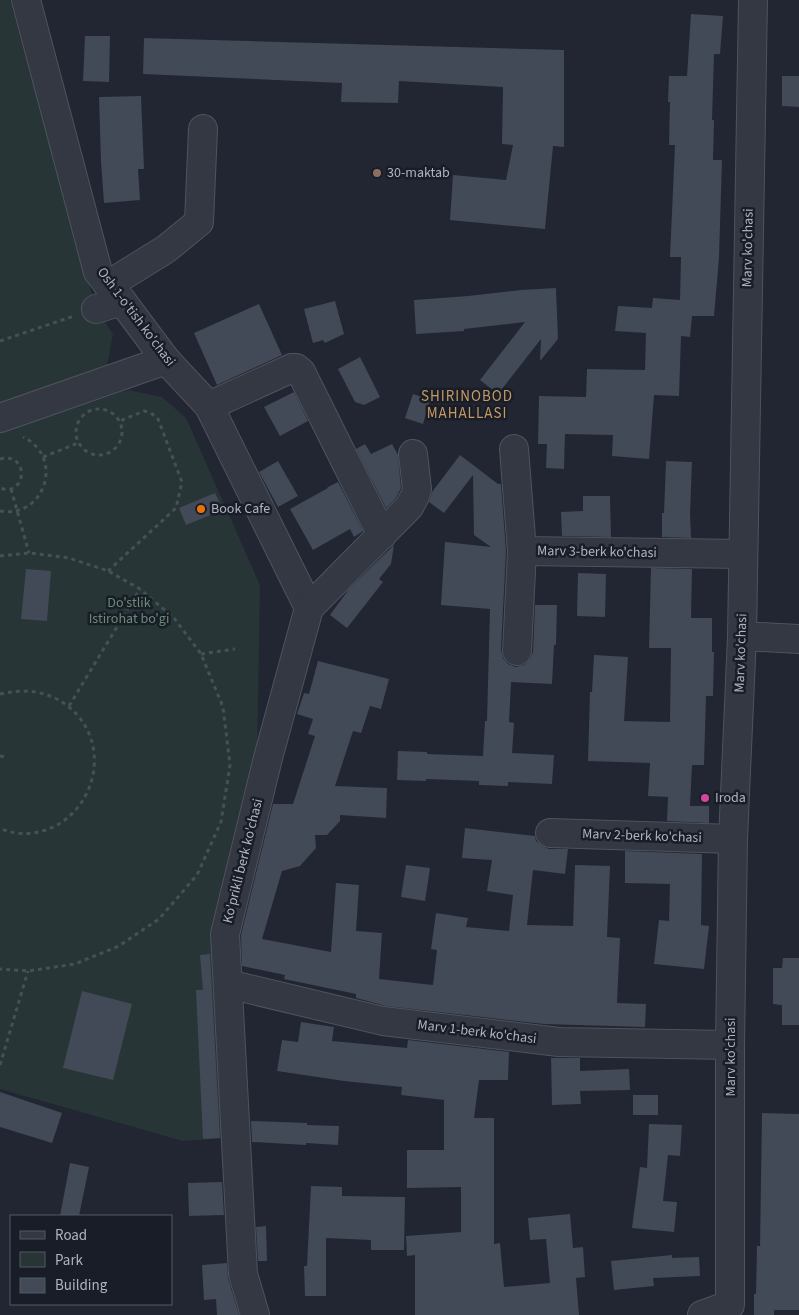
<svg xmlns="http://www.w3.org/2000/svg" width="799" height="1315" font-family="'Source Sans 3',sans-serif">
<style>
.green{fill:#273537}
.building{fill:#424957}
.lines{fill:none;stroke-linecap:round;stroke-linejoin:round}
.minor-casing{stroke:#4e535e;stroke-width:30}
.path{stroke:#445155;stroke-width:3;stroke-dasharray:4 4;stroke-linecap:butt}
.minor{stroke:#343843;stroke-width:28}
.education-dot{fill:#8d6e63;stroke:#191d27;stroke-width:2}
.food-dot{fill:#e8710a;stroke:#191d27;stroke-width:2}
.hotel-dot{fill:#d1479c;stroke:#191d27;stroke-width:2}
.labels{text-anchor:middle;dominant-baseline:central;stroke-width:5;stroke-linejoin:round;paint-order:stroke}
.poi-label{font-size:14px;fill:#aeb3c0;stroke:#191d27;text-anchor:start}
.street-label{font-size:14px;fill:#aeb3c0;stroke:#191d27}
.park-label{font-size:14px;fill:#698d76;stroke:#191d27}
.neighbourhood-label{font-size:15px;letter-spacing:1px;fill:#c59a64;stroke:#191d27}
</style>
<rect width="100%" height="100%" fill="#212632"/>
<!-- green -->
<g class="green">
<path d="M0,0h10l86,309 17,25 -6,32 -107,42z"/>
<path d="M128,390l34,7 24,21 74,167 -3,170 -40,183 9,200 -43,3 -183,-52v-657z"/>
</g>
<!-- building -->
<g class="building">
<path d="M691,14l32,2 -3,38h-6l-2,66h2l-1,40h9l-3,98 -5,58h-22l-2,21 -9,-1 -2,60 -25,-1 -5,64 -37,-3 1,-21 -48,-1 -1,35 -18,-1 1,-24h-9l1,-48 47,1 1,-28 58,1 1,-37 -31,-2 3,-25 34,2 1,-10 27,2 1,-43h-11l5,-112h-6l1,-43h-2l1,-26h18z"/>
<path d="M85,36h25l-1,46 -26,-1z"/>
<path d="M144,38l420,12v97l-11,-1 -8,83 -95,-9 3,-45 53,5 7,-35 -11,-1 1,-57 -104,-6 -1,22 -57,-1 1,-19 -199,-9z"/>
<path d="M782,76h17v31l-17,-1z"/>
<path d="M141,96l3,73h-6l2,31 -36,3 -3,-41 -2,-65z"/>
<path d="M556,288l2,51 -18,22 1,-22 -43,55 -18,-14 45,-58 -61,7v2l-48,3 -2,-34 54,-4 53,-6z"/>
<path d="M335,301l9,33 -19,9 -2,-3 -10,3 -9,-34z"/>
<path d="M259,304l23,51 -65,30 -23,-52z"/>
<path d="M360,357l20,40 -16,8 -9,-3 -17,-33z"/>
<path d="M294,392l14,29 -28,15 -16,-29z"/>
<path d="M413,394l17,6 -7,24 -18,-6z"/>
<path d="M365,444l6,10 21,-10 6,11 3,33 -5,10 -10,10 -30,-59z"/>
<path d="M460,455l38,29h3l5,67 -5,99 2,8 5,6 8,3 8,-2 6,-6 3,-7 2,-47h22l-1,40h-2l-2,39 -41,-2 -2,40 5,1 -2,30 42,2 -2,29 -44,-2v4l-29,-1v-4l-53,-2v2l-29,-1 1,-29 29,1v2l56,2 2,-35h2l3,-112 -49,-4 4,-63 46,5 -17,-12 -1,-60 -29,38 -15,-11 3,-10z"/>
<path d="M278,461l20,35 -20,11 -19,-35z"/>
<path d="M666,461l26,1 -2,51 1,25 -29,-1v-24h2z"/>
<path d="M338,482l25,49 -9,6 -4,-8 -37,21 -23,-41 38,-21 -1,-2 1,1z"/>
<path d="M215,493l8,17 -37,15 -7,-17z"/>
<path d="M583,496h27l1,41 -49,-1 -1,-24 22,-1z"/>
<path d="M394,545l-3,19 -12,15 4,3 -36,46 -17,-13 19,-26z"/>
<path d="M651,568l41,1 -1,49h21v34h2l-1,44h-7l-2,69h-12l-2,41h19v17l-42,-2 1,-24 -20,-1 2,-33 -62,-2 2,-69h2l2,-37 34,2 -4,64 46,1 1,-74h-22z"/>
<path d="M26,569l25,2 -4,50 -26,-2z"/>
<path d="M578,573l28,1 -1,43 -28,-1z"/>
<path d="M318,661l71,18 -8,30 -11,-3 -9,27 -8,-2 -18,55 52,2 -1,30 -46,-3v6l-13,14h-12l1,13 -16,18 -18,5 -20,68 69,13 5,-69 23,2 -3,46 26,2 -3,46 54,6 4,-35 -6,-1 5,-36 32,5 -2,9 43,4 4,-36 -26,-4 5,-31 -30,-2 3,-30 70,8 1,5 6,5 7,3h19l-3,25 -32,-4 -6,55 46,1 2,-61 35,1 -3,71 13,1 -3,65 29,1 -1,23 -101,-3 -158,-18 -30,-8v-4l-72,-15 1,-4 -43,-9 -1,-31 32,-131h20l22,-68 -7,-2 5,-15 -16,-5 7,-21 5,1z"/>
<path d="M625,851l77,3 -1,71 8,1 -5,43 -50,-5 5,-44 10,1 1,-37 -45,-1z"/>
<path d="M406,865l24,3 -5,33 -24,-4z"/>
<path d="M210,954l10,184 -17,1 -7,-149h7l-3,-35z"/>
<path d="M783,958h16v67h-17v-20l-9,-1v-36h9z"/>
<path d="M82,991l50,13 -19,76 -50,-12z"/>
<path d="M301,1022l33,5 -2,14 75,7 1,-8 101,12 -1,28h-29l-5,38h20v126l6,-1 4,44 46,-4 -4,-44 -16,1 -2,-22 42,-4 3,34 10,-1 2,30 -9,1 3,37h-164v-60l-8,1 -1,-20 55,-4v-45l-54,1v-38h37v-50l-43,-5 1,-8 -58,-6 -67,-10 5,-31 16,2z"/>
<path d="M551,1058h29v13l49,-2 1,21 -50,1 1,13 -29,1z"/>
<path d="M0,1092l62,21 -10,30 -52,-16z"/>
<rect x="633" y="1095" width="25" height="20"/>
<path d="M762,1113l37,1v196h-25v5h-20v-21h2l1,-48h3z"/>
<path d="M251,1121l56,2v2l32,1 -1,19 -32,-2v2l-54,-3z"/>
<path d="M649,1124l33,1 -2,31 -12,-1 -5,46 14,1 -3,30 -42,-4 8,-61 7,1z"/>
<path d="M70,1163l19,4 -10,49h-19z"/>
<path d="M222,1182l2,33 -35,1 -1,-33z"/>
<path d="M311,1186l31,1v9l63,1 -1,53h-33v-10l-45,-2v58h-21l-1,-30h3z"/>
<path d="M266,1226l1,35h-9l-2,-34z"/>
<path d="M672,1255v3l27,-1 1,19 -47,2 1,8 -40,4 -3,-29z"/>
<path d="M227,1263l1,15 11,37h-22l-1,-16 -12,1 -2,-35z"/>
</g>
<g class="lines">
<!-- minor casing -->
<g class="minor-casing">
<g id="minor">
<path d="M26,0l72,272 24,29 44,59 43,46 100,202"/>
<path d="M108,285l58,-36 33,-27 4,-93"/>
<path d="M96,309l26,-8"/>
<path d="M209,406l83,-38h4l5,4 81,163"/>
<path d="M0,418l166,-58"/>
<path d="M514,449l8,102 221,3"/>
<path d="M742,636l57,3"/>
<path d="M517,651l5,-100"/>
<path d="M550,833l183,6"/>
<path d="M228,984l155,37 176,21 171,3"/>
<path d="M255,1315l-12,-41 -18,-340 43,-176 41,-150 100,-101 6,-11 2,-7 -4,-35"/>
<path d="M702,1315l28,-10v-260l3,-206 9,-203 11,-636"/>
</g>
</g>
<!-- path -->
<g class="path">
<path d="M0,341l74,-25"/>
<circle cx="99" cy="432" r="23"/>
<path d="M43,457l35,-14"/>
<path d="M0,459c30,-8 27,39 0,29"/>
<path d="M11,489l18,64"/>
<path d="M0,511c45,8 65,-54 23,-74"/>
<path d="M0,556l29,-3 40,5 39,13 32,18 34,29 27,36 22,53 7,58 -9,57 -24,53 -38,44 -40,27 -44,18 -47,7 -28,-2"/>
<path d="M108,571l68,-63 6,-26 -24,-63 -7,-6 -7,-2 -24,10"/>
<path d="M201,654l34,-5"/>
<path d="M0,694c22,-5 43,-4 62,8 63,41 27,139 -47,131 -5,-1 -10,-3 -15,-4"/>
<path d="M69,706l71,-117"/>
<path d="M0,756l6,1"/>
<path d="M0,1065l28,-94"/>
</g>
<!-- minor -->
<use href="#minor" class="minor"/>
</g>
<!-- markers -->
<circle class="education-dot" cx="377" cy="173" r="5"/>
<circle class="food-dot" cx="201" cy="509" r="5"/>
<circle class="hotel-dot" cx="705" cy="798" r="5"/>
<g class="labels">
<!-- poi labels -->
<g class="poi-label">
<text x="387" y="173">30-maktab</text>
<text x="211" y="509">Book Cafe</text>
<text x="715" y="798">Iroda</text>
</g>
<!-- street labels -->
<g class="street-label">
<text transform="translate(748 248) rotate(-89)">Marv ko'chasi</text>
<text transform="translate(136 317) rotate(53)">Osh 1-o'tish ko'chasi</text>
<text transform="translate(597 552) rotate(1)">Marv 3-berk ko'chasi</text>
<text transform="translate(741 653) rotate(-88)">Marv ko'chasi</text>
<text transform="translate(642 836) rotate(2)">Marv 2-berk ko'chasi</text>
<text transform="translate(243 861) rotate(-76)">Ko'prikli berk ko'chasi</text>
<text transform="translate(477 1032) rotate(7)">Marv 1-berk ko'chasi</text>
<text transform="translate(731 1057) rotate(-90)">Marv ko'chasi</text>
</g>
<!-- park labels -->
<g class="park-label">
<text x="129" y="603">Do'stlik<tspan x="129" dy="16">Istirohat bo'gi</tspan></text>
</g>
<!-- neighbourhood labels -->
<g class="neighbourhood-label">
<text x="467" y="396">SHIRINOBOD<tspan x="467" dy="17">MAHALLASI</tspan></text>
</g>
</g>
<!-- legend -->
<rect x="10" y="1215" width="162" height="90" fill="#191d27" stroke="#555964"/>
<rect x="20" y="1231" width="25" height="8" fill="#343843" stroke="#555964"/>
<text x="55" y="1240" font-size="15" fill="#aeb3c0">Road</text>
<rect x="20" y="1252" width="25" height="15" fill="#273537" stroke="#555964"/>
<text x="55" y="1265" font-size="15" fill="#aeb3c0">Park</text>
<rect x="20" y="1278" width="25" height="15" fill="#424957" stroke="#555964"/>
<text x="55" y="1290" font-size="15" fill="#aeb3c0">Building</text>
</svg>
